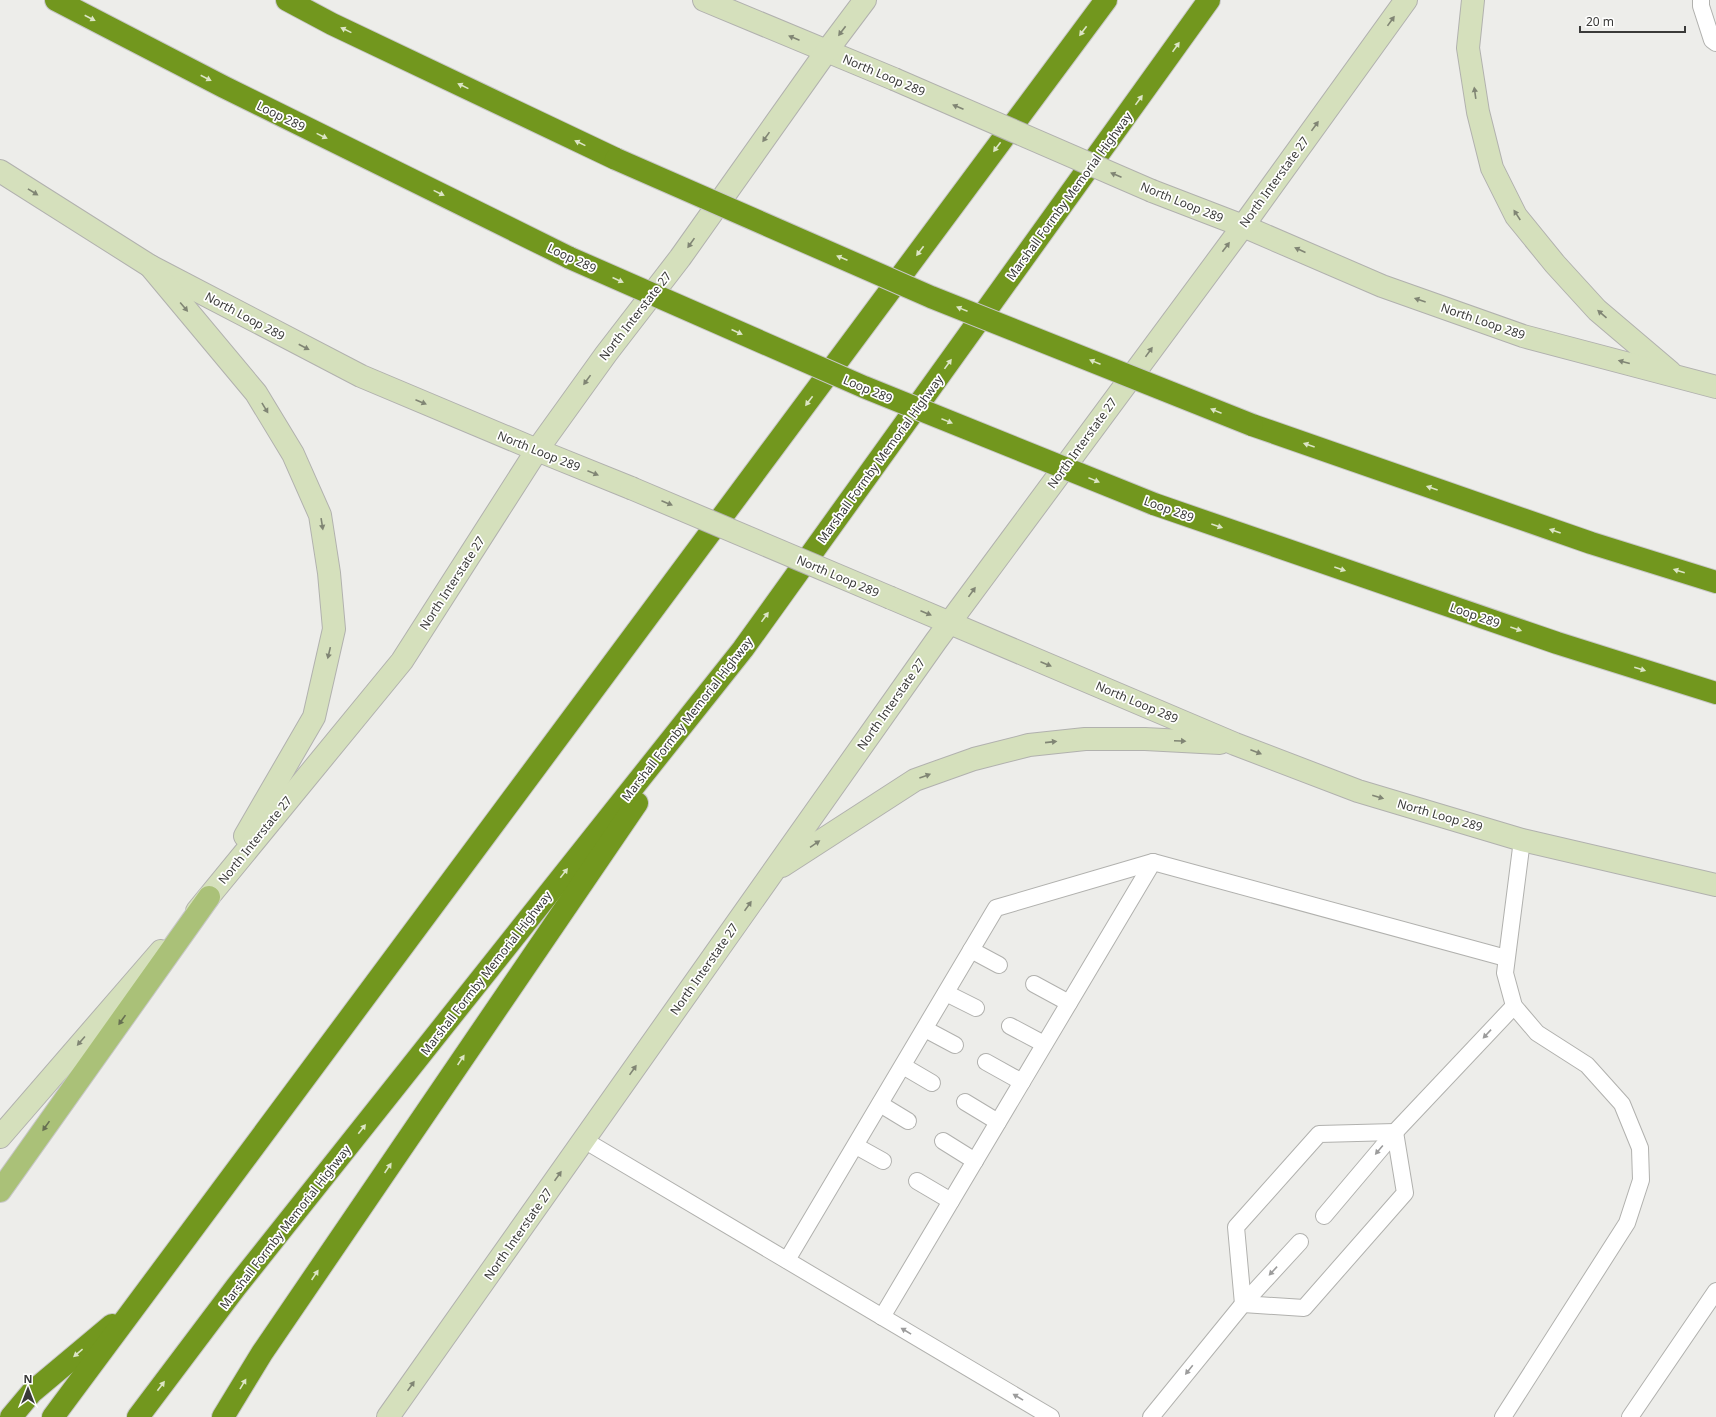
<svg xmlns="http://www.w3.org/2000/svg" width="1716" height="1417" font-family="'Noto Sans',sans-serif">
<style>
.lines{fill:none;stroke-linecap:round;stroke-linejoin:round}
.lane-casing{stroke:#b1b1ae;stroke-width:18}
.secondary-casing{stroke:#b1b1ae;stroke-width:24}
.primary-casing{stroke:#c8c8c8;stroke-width:24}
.highway-casing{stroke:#c8c8c8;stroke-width:24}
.lane{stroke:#fff;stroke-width:16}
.secondary{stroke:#d5e0bc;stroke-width:22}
.primary{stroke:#aac178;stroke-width:22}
.highway{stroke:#72971e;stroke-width:22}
.secondary-bridge-casing{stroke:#b1b1ae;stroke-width:24;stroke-linecap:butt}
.highway-bridge-casing{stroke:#c8c8c8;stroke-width:24;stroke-linecap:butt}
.secondary-bridge{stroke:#d5e0bc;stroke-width:22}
.highway-bridge{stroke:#72971e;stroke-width:22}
.oneway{fill:#dce5c6}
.oneway2{fill:#808574}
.oneway3{fill:#677052}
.oneway4{fill:#9c9c9c}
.labels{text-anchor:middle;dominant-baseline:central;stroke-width:3.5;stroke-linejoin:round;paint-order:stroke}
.street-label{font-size:12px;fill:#3a3a39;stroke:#fffffe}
</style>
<rect width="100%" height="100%" fill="#ededea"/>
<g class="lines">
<!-- lane casing -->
<g class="lane-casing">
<g id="lane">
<path d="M1701,0v6l11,34 4,3"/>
<path d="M971,950l28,15"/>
<path d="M1034,984l35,19"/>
<path d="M946,993l30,15"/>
<path d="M1010,1026l34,18"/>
<path d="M925,1029l30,16"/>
<path d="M986,1062l36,20"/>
<path d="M903,1066l29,17"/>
<path d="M965,1102l33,20"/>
<path d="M880,1104l28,17"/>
<path d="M1395,1132l10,61 -101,115 -61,-4 -7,-77 83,-93z"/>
<path d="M584,1140l467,277"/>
<path d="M943,1141l32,20"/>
<path d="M856,1146l27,15"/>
<path d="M917,1181l34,20"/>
<path d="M1324,1216l71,-84 119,-126"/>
<path d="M787,1260l209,-352 157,-46 353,96"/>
<path d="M882,1317l271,-455"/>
<path d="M1151,1417l92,-113 57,-62"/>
<path d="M1503,1417l124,-194 14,-43 -1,-32 -18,-44 -35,-39 -50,-32 -23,-27 -9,-33 17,-133"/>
<path d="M1630,1417l86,-126"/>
</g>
</g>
<!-- secondary casing -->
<g class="secondary-casing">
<g id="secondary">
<path d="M704,0l190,79"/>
<path d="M1473,0l-5,48 10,64 14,56 24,48 39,48 42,46 73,62"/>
<path d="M0,171l150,95 211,110 176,74 94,38"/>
<path d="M1152,191l91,35 139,60 141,50 193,51"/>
<path d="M150,266l106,127 37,61 27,61 9,58 5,56 -20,88 -69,119"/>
<path d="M891,598l344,146 123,47 164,49 194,45"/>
<path d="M782,866l133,-86 59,-21 55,-14 56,-6h60l75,4"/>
<path d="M197,911l205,-250 135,-211 69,-96 74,-96 146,-206 39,-52"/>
<path d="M0,1137l161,-186"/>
<path d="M388,1417l548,-776 307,-415 163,-226"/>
</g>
</g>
<!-- primary casing -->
<g class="primary-casing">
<path id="primary" d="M0,1191l209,-294"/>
</g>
<!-- highway casing -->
<g class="highway-casing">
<g id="highway">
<path d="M56,0l168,87 346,171"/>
<path d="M287,0l45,24 284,135"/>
<path d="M1252,425l339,118 125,39"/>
<path d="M1154,504l403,139 159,50"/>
<path d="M11,1417l21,-25 80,-67"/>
<path d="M53,1417l1053,-1417"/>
<path d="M138,1417l98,-130 507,-638 466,-649"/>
<path d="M223,1417l39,-64 375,-550"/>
</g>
</g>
<!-- lane -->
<use href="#lane" class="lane"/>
<!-- secondary -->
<use href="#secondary" class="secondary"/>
<!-- primary -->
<use href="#primary" class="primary"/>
<!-- highway -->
<use href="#highway" class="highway"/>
<!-- secondary-bridge casing -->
<g class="secondary-bridge-casing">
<g id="secondary-bridge">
<path d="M894,79l258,112"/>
<path d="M631,488l260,110"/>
</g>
</g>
<!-- highway-bridge casing -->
<g class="highway-bridge-casing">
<g id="highway-bridge">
<path d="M616,159l315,138 321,128"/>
<path d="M570,258l294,129 290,117"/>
</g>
</g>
<!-- secondary-bridge -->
<use href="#secondary-bridge" class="secondary-bridge"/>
<!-- highway-bridge -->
<use href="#highway-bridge" class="highway-bridge"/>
</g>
<!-- one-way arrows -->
<defs><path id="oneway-solid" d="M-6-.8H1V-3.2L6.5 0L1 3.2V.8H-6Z"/></defs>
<g class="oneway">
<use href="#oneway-solid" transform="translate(90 18) rotate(27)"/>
<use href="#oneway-solid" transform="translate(346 30) rotate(-154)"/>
<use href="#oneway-solid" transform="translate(1083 31) rotate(127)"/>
<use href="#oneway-solid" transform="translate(1176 47) rotate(-55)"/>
<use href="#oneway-solid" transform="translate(206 78) rotate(27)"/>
<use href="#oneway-solid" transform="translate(463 86) rotate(-154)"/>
<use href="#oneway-solid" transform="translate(1139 100) rotate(-54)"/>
<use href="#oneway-solid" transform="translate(322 136) rotate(26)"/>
<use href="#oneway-solid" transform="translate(580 143) rotate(-154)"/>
<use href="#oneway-solid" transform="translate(997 147) rotate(127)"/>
<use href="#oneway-solid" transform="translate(439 193) rotate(26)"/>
<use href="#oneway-solid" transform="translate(920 251) rotate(127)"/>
<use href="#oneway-solid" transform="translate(842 258) rotate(-157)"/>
<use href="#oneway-solid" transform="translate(618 280) rotate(24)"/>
<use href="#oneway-solid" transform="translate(962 309) rotate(-158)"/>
<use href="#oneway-solid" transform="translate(737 332) rotate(24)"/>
<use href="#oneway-solid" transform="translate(1095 362) rotate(-158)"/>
<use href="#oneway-solid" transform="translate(948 364) rotate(-54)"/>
<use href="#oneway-solid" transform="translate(809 401) rotate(127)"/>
<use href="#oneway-solid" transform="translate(1216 411) rotate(-158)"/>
<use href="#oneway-solid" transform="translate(947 421) rotate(22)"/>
<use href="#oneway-solid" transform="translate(1309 445) rotate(-161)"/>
<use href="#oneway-solid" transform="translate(1094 480) rotate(22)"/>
<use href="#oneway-solid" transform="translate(1432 488) rotate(-161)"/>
<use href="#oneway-solid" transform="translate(1217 526) rotate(19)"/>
<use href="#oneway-solid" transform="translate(1555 531) rotate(-161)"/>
<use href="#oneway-solid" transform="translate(1340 569) rotate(19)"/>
<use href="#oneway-solid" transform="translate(1679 571) rotate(-163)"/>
<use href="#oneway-solid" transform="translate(765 617) rotate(-54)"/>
<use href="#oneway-solid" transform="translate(1516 629) rotate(19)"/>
<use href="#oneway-solid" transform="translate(1640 669) rotate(17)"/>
<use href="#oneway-solid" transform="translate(564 873) rotate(-52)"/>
<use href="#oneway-solid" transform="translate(461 1060) rotate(-56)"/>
<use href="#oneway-solid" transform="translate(362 1129) rotate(-52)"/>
<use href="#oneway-solid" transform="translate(388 1168) rotate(-56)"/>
<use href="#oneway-solid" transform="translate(315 1275) rotate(-56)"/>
<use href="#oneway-solid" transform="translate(78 1353) rotate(140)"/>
<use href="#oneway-solid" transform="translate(243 1384) rotate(-59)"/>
<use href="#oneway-solid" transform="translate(161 1386) rotate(-53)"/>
</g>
<g class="oneway2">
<use href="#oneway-solid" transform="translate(1391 21) rotate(-54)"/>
<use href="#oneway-solid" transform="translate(842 31) rotate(127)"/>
<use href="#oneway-solid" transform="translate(794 38) rotate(-157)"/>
<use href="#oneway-solid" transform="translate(1475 93) rotate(-98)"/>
<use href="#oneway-solid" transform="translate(958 107) rotate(-157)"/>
<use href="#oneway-solid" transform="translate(1315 126) rotate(-54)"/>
<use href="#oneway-solid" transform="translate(766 137) rotate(125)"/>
<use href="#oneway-solid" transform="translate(1116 175) rotate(-157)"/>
<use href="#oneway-solid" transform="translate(33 192) rotate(32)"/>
<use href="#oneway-solid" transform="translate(1517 215) rotate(-123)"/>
<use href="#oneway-solid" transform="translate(691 243) rotate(125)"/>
<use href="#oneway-solid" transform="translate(1226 247) rotate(-53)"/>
<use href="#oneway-solid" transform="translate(1300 250) rotate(-156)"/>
<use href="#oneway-solid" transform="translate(1420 300) rotate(-161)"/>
<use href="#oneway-solid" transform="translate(184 307) rotate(50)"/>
<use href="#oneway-solid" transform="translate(1602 314) rotate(-139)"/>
<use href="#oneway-solid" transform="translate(304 347) rotate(28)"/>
<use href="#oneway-solid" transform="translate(1149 352) rotate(-54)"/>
<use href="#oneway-solid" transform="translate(1624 362) rotate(-165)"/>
<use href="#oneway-solid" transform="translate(587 380) rotate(126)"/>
<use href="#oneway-solid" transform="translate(421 402) rotate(23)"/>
<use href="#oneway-solid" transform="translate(265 408) rotate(59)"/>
<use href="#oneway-solid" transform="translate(593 473) rotate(22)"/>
<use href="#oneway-solid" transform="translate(667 503) rotate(23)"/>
<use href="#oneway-solid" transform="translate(322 524) rotate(81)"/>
<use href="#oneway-solid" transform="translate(972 592) rotate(-54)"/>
<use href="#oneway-solid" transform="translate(926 613) rotate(23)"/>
<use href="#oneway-solid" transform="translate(329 653) rotate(103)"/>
<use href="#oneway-solid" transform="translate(1046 664) rotate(23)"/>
<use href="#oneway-solid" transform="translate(1180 741) rotate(3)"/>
<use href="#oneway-solid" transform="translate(1051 742) rotate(-6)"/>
<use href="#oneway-solid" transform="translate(1256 752) rotate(21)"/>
<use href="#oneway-solid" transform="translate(925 776) rotate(-20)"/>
<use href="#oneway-solid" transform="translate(1378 797) rotate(16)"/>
<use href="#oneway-solid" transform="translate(815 844) rotate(-34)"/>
<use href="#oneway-solid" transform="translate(748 906) rotate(-55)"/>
<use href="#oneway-solid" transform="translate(81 1041) rotate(131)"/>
<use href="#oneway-solid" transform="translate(633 1070) rotate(-55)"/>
<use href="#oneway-solid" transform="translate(558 1176) rotate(-55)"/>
<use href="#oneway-solid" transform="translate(411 1386) rotate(-55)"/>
</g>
<g class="oneway3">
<use href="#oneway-solid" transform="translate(122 1020) rotate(125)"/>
<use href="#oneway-solid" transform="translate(46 1126) rotate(125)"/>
</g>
<g class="oneway4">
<use href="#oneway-solid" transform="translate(1487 1034) rotate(133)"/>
<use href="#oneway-solid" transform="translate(1379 1150) rotate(130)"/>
<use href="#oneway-solid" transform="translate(1273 1271) rotate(133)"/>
<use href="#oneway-solid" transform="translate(906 1331) rotate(-149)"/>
<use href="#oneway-solid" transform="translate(1189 1370) rotate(129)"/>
<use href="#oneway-solid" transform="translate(1018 1397) rotate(-149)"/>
</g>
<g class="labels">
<!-- street labels -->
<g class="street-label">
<text transform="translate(884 75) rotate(23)">North Loop 289</text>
<text transform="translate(281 116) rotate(26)">Loop 289</text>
<text transform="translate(1274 182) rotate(-54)">North Interstate 27</text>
<text transform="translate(1069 196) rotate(-54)">Marshall Formby Memorial Highway</text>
<text transform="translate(1182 202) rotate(22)">North Loop 289</text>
<text transform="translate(572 258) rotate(25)">Loop 289</text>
<text transform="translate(245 316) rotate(28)">North Loop 289</text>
<text transform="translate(635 316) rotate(-52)">North Interstate 27</text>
<text transform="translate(1483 321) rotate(19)">North Loop 289</text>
<text transform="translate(868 389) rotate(23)">Loop 289</text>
<text transform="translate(1082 443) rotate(-54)">North Interstate 27</text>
<text transform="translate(539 451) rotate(22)">North Loop 289</text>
<text transform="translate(880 459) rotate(-54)">Marshall Formby Memorial Highway</text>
<text transform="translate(1169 509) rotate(20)">Loop 289</text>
<text transform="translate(838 576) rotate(23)">North Loop 289</text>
<text transform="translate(452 583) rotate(-57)">North Interstate 27</text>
<text transform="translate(1475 615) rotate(19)">Loop 289</text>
<text transform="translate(1137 702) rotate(23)">North Loop 289</text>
<text transform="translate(891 704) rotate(-55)">North Interstate 27</text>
<text transform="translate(687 719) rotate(-52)">Marshall Formby Memorial Highway</text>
<text transform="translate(1440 815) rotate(16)">North Loop 289</text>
<text transform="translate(255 840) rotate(-51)">North Interstate 27</text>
<text transform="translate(704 969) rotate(-55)">North Interstate 27</text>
<text transform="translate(486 973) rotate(-52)">Marshall Formby Memorial Highway</text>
<text transform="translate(285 1227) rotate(-52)">Marshall Formby Memorial Highway</text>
<text transform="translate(518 1234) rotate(-55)">North Interstate 27</text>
</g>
</g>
<!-- north arrow -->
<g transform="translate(28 1389)" stroke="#fffffe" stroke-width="3" paint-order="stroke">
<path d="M0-3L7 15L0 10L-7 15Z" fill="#3a3a39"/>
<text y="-6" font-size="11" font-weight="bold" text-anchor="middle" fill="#3a3a39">N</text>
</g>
<!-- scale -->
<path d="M1580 26v6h105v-6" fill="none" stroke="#3a3a39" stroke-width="2"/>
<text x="1586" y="26" font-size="12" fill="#3a3a39" stroke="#fffffe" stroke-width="3" paint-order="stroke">20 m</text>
</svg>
